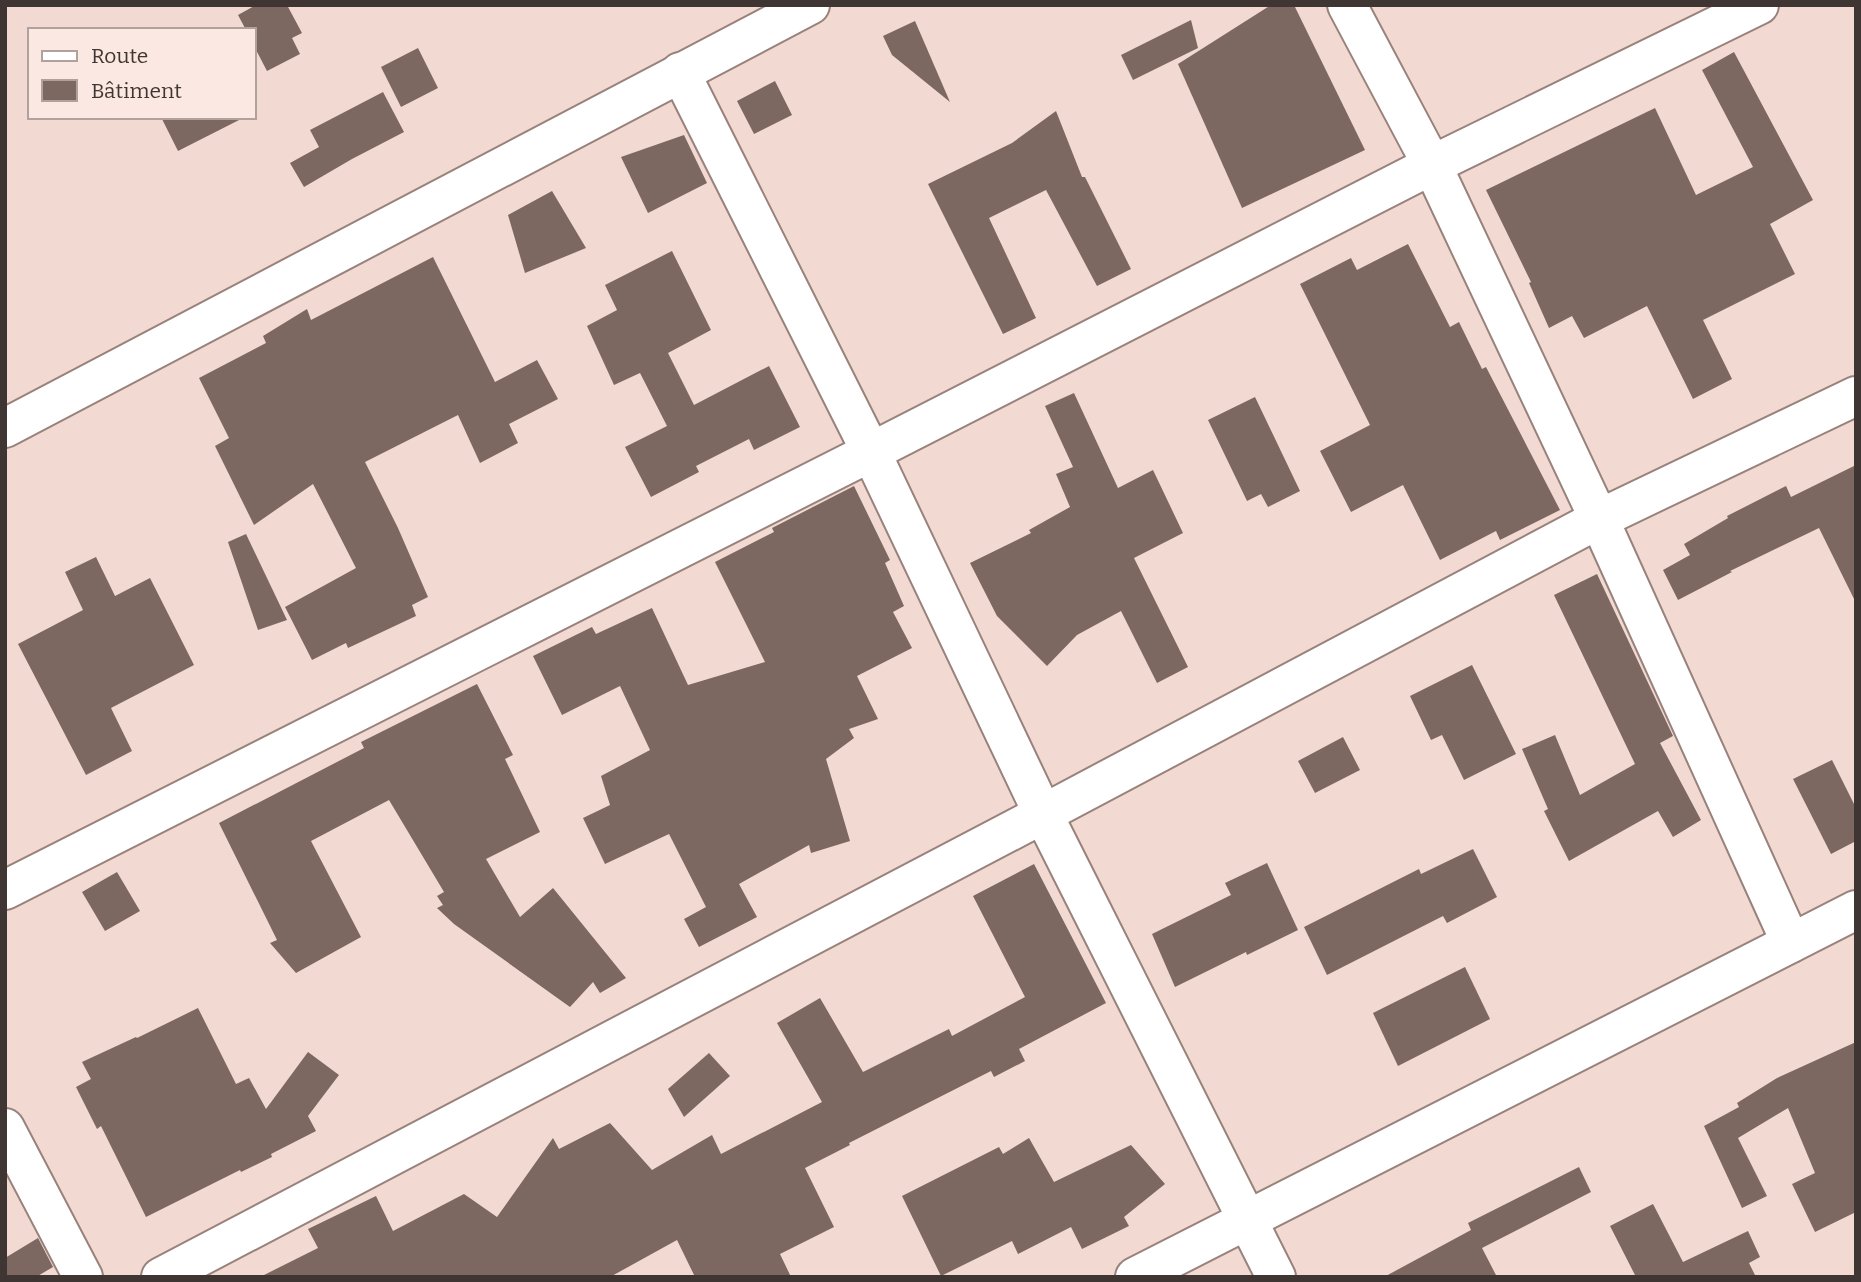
<svg xmlns="http://www.w3.org/2000/svg" width="1861" height="1282" font-family="Bitter,serif">
<style>
.building{fill:#7c6761}
.lines{fill:none;stroke-linecap:round;stroke-linejoin:round}
.minor-casing{stroke:#98827b;stroke-width:42}
.minor{stroke:#fff;stroke-width:38}
</style>
<rect width="100%" height="100%" fill="#f2dad2"/>
<!-- building -->
<g class="building">
<path d="M256,5h31l15,28 -10,5 8,16 -33,17 -13,-25v-16h-8l-8,-15z"/>
<path d="M1271,5h23l71,145 -123,58 -64,-144z"/>
<path d="M1191,20l7,28 -65,32 -12,-25z"/>
<path d="M915,21l35,81 -58,-47 -9,-19z"/>
<path d="M418,48l20,40 -37,19 -20,-40z"/>
<path d="M1734,52l79,148 -43,24 25,50 -92,46 29,59 -39,20 -46,-93 -63,32 -12,-22 -23,12 -20,-45 2,-1 -45,-92 169,-82 41,87 57,-28 -51,-97z"/>
<path d="M775,81l17,34 -38,19 -17,-33z"/>
<path d="M383,92l21,40 -52,27 -48,28 -14,-24 29,-16 -9,-17z"/>
<path d="M1056,111l26,66h3l46,92 -34,17 -51,-96 -57,28 47,100 -33,16 -75,-150 84,-41z"/>
<path d="M161,117h84l-67,34z"/>
<path d="M684,135l23,48 -59,30 -27,-56z"/>
<path d="M552,191l34,57 -61,25 -17,-58z"/>
<path d="M1408,244l42,83 9,-5 23,47 4,-2 74,143 -60,30 -4,-9 -56,29 -37,-75 -52,27 -31,-61 50,-26 -70,-141 51,-26 6,12z"/>
<path d="M672,251l39,79 -43,23 26,52 75,-39 31,61 -46,23 -5,-11 -53,27 3,6 -48,25 -26,-50 42,-21 -27,-53 -26,12 -27,-59 30,-16 -12,-25z"/>
<path d="M433,257l62,125 42,-22 21,39 -49,25 9,19 -38,20 -22,-48 -93,47 33,66 30,69 -16,8 4,11 -68,32 -2,-5 -34,17 -27,-53 71,-39 -43,-84 -59,41 -39,-79 14,-8 -30,-60 67,-35 -3,-7 44,-27 4,11z"/>
<path d="M1074,393l44,95 35,-18 30,63 -49,25 54,109 -31,16 -36,-72 -44,24 -30,31 -50,-50 -27,-53 61,-30 -2,-3 41,-23 -14,-33 17,-7 -28,-61z"/>
<path d="M1255,397l45,94 -32,16 -7,-13 -14,7 -39,-81z"/>
<path d="M1856,465v138l-37,-75 -89,43 2,1 -54,28 -15,-30 27,-15 -6,-11 44,-26 -1,-2 59,-30 5,11z"/>
<path d="M854,486l36,74 -5,3 19,43 -11,6 19,36 -55,28 21,43 -29,10 5,9 -28,21 24,82 -39,12 -2,-8 -70,39 18,33 -58,30 -15,-28 22,-12 -37,-73 -64,30 -22,-46 27,-13 -9,-29 49,-26 -30,-64 -58,29 -29,-59 59,-29 4,7 56,-26 36,77 77,-23 -50,-100 59,-30 -2,-4z"/>
<path d="M246,534l41,86 -29,10 -30,-88z"/>
<path d="M96,557l19,39 35,-18 44,87 -83,43 21,43 -46,24 -68,-131 65,-34 -18,-38z"/>
<path d="M1597,574l76,162 -13,7 41,77 -28,17 -15,-26 -89,50 -25,-50 4,-2 -26,-60 33,-14 25,60 55,-31 -81,-169z"/>
<path d="M1472,665l44,89 -52,26 -22,-45 -11,5 -21,-44z"/>
<path d="M477,684l36,71 -8,4 35,73 -54,27 34,58 33,-29 73,90 -26,15 -7,-11 -23,25 -116,-83 -17,-16 6,-3 -6,-9 7,-4 -55,-92 -78,41 50,96 -65,36 -26,-30 7,-3 -58,-117 145,-75 -3,-6z"/>
<path d="M1343,737l17,33 -45,23 -17,-32z"/>
<path d="M1832,760l24,48v33l-25,13 -38,-75z"/>
<path d="M1473,849l24,48 -50,26 -4,-7 -116,59 -23,-48 115,-58 2,5z"/>
<path d="M1267,863l31,67 -51,25 -1,-3 -71,35 -23,-53 79,-39 -6,-12z"/>
<path d="M1034,864l72,139 -87,46 6,12 -31,16 -3,-6 -142,72 1,2 -45,23 29,59 -54,27 11,23h-96l-18,-37 -67,37h-350l58,-29 -10,-19 68,-33 17,35 71,-37 33,23 56,-79 6,11 51,-26 42,47 60,-35 9,19 101,-52 -45,-79 43,-25 43,74 86,-43 3,7 73,-39 -52,-101z"/>
<path d="M117,872l23,39 -35,20 -23,-39z"/>
<path d="M1465,967l25,52 -92,47 -25,-53z"/>
<path d="M198,1008l38,76 13,-6 17,31 42,-57 31,23 -31,41 8,15 -45,23 1,3 -31,15 -1,-2 -94,47 -45,-91 -4,3 -21,-42 15,-8 -9,-17 54,-25 1,1z"/>
<path d="M1856,1042v170l-41,20 -23,-48 23,-11 -27,-65 -50,30 29,58 -25,12 -38,-82 35,-19 -2,-4 40,-25z"/>
<path d="M709,1053l21,23 -46,41 -16,-28z"/>
<path d="M1029,1138l25,44 77,-37 34,39 -41,33 5,9 -47,23 -11,-22 -53,27 -6,-13 -71,35 -39,-80 97,-49 4,7z"/>
<path d="M1579,1167l12,25 -109,56 15,29h-113l87,-47 -3,-7z"/>
<path d="M1653,1204l30,58 65,-31 12,26 -11,6 7,14h-120l-26,-51z"/>
<path d="M38,1238l15,29 -17,10h-31v-19z"/>
</g>
<g class="lines">
<!-- minor casing -->
<g class="minor-casing">
<g id="minor">
<path d="M1347,5l85,160 167,354 192,424"/>
<path d="M680,72l191,380 172,362 233,463"/>
<path d="M5,428l805,-423"/>
<path d="M5,890l866,-438 561,-287 327,-160"/>
<path d="M5,1128l78,149"/>
<path d="M161,1277l882,-463 556,-295 257,-123"/>
<path d="M1135,1277l721,-367"/>
</g>
</g>
<!-- minor -->
<use href="#minor" class="minor"/>
</g>
<!-- border -->
<rect width="1861" height="1282" fill="none" stroke="#3f3633" stroke-width="14"/>
<!-- legend -->
<rect x="28" y="28" width="228" height="91" fill="#fce8e2" stroke="#b0a19c" stroke-width="2"/>
<rect x="42" y="51" width="35" height="10" fill="#ffffff" stroke="#b0a19c" stroke-width="2"/>
<text x="91" y="63" font-size="21" fill="#3f3633">Route</text>
<rect x="42" y="80" width="35" height="21" fill="#7c6761" stroke="#b0a19c" stroke-width="2"/>
<text x="91" y="98" font-size="21" fill="#3f3633">Bâtiment</text>
</svg>
